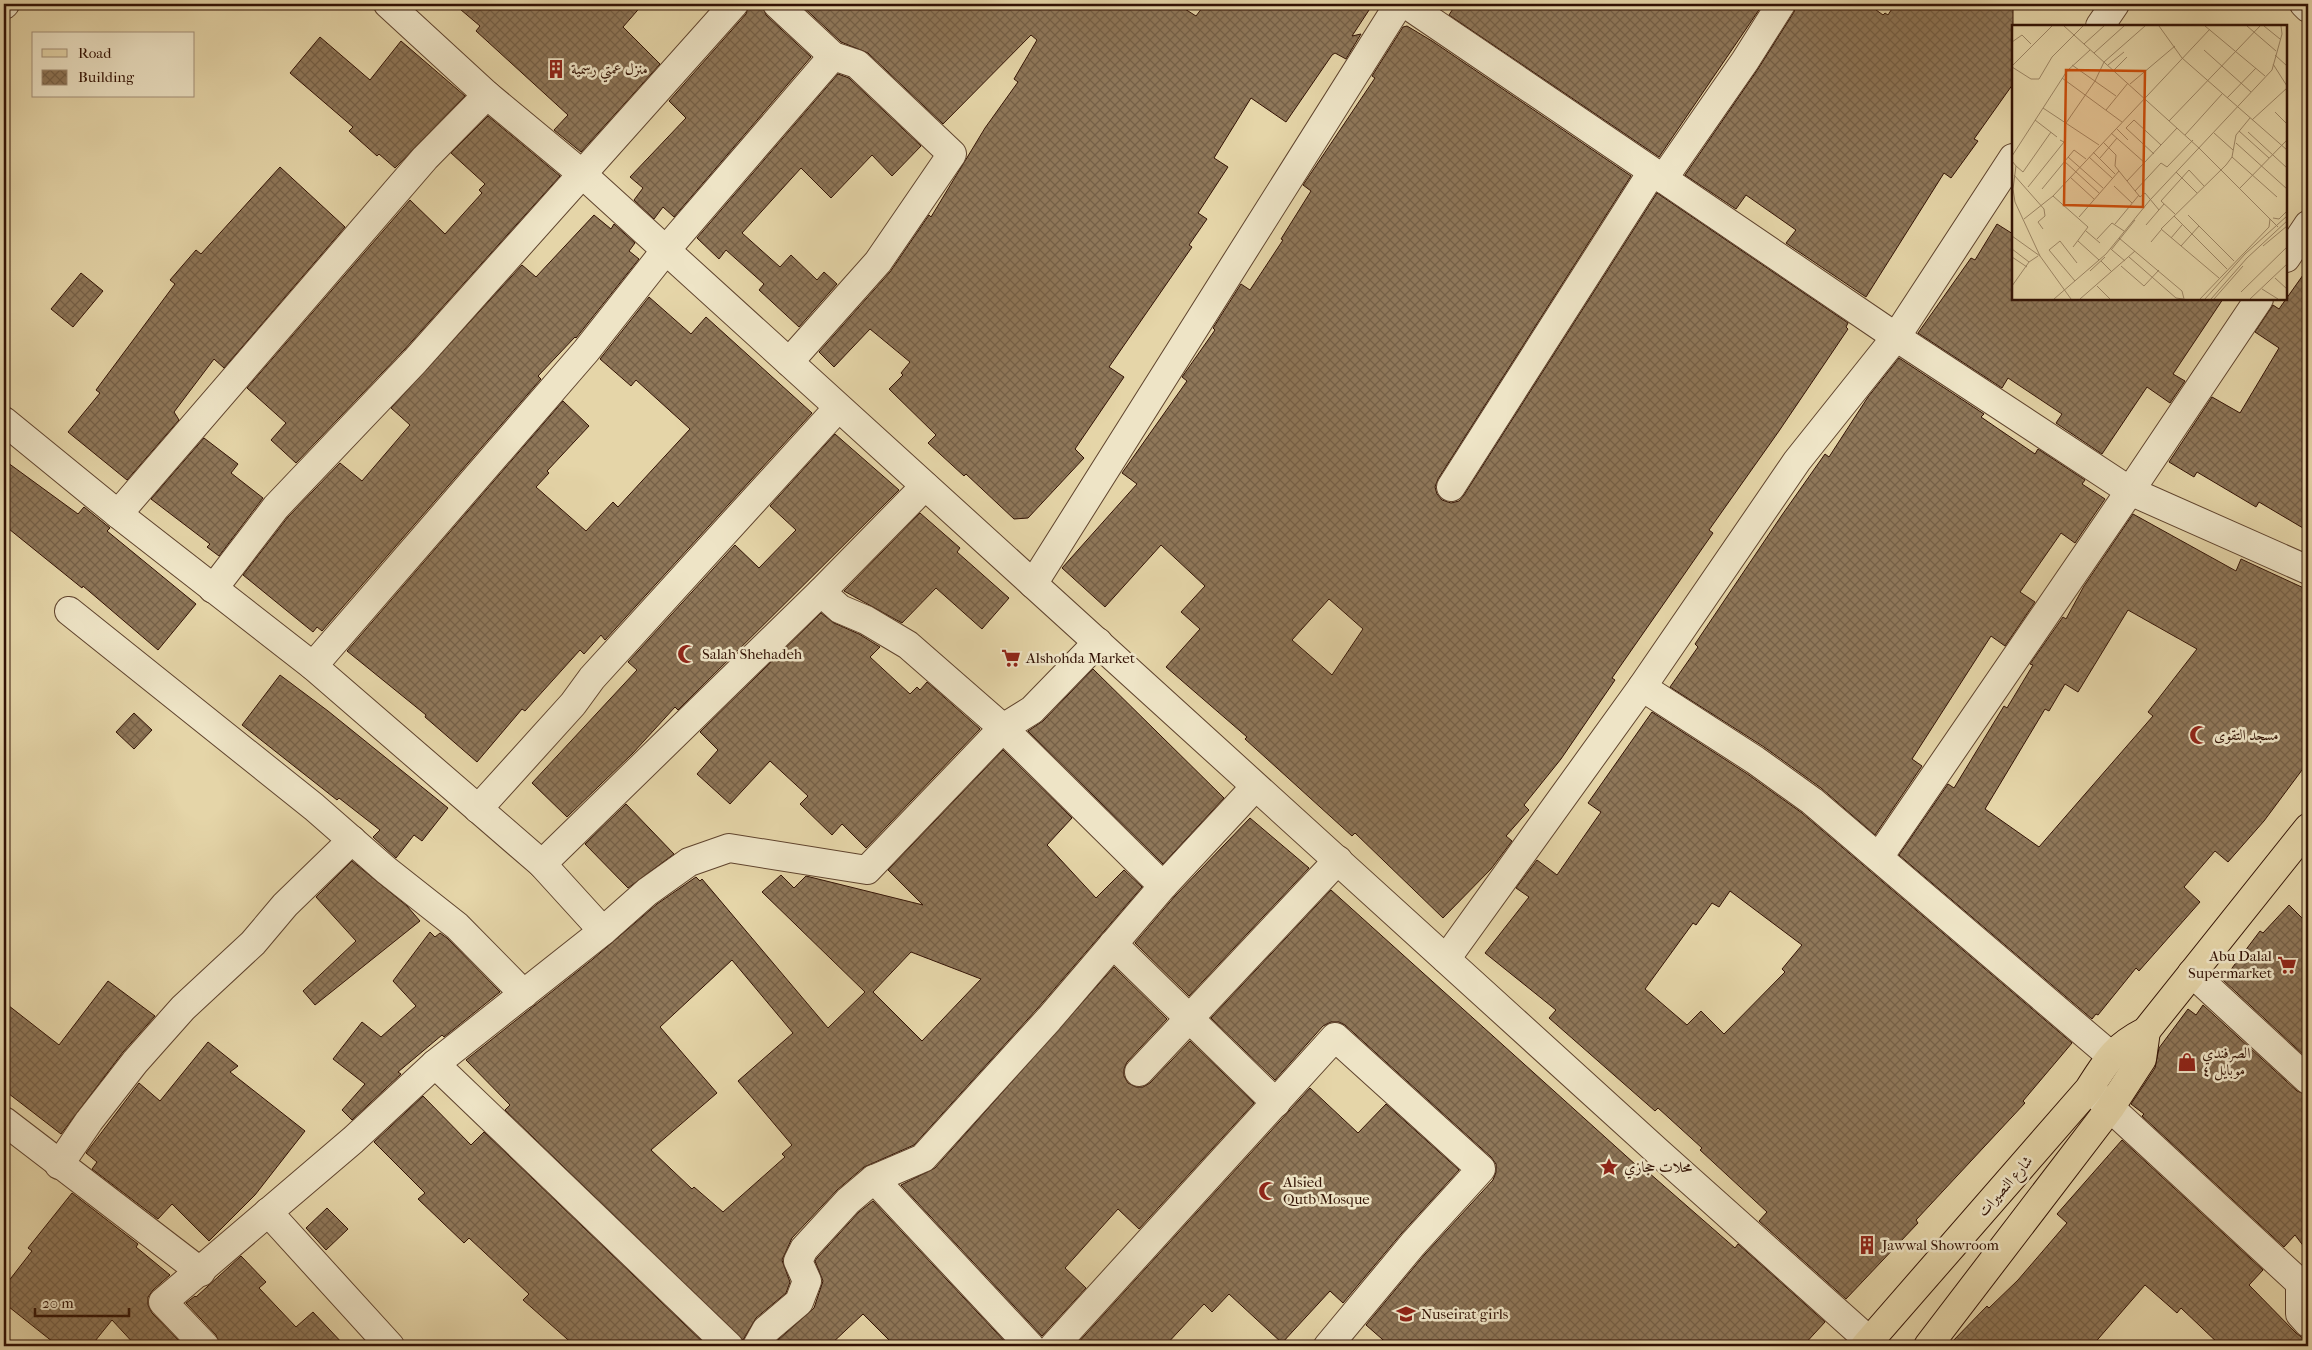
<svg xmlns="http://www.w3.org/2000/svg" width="2312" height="1350" font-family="'IM FELL French Canon',Amiri,serif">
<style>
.building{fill:url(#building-cross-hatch);stroke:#321204;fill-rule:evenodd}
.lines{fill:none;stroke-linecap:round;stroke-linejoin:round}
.minor-casing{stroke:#5f432d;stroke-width:30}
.major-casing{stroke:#321204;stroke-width:30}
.minor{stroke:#eee4c6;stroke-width:28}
.major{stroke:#e5d5a8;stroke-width:28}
.labels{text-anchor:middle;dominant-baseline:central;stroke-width:5;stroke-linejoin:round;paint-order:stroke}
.poi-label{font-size:15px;fill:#321204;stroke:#eee4c6;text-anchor:start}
.street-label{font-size:15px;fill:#321204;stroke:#eee4c6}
.inset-road{fill:none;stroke:#9d8766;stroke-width:1}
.view{fill:#cd4e0b;fill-opacity:0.15;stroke:#cd4e0b;stroke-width:2.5}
.inset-edge{fill:none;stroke:#321204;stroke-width:2.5}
</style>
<defs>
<pattern id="building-cross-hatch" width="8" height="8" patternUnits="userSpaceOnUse" patternTransform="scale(1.25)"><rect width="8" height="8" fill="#8f7759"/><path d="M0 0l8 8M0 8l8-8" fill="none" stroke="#756047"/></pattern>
</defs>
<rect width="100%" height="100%" fill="#e5d5a8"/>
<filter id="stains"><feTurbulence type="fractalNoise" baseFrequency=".004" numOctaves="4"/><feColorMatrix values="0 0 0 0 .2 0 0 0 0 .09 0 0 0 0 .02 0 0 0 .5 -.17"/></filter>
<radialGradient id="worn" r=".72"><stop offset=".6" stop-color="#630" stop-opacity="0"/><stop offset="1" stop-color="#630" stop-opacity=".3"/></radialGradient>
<!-- building -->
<g class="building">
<path d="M454,4h189l-20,23 37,37 -79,88 -27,-22 14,-15 -92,-84 4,-5z"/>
<path d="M749,4h13l4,11 45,42 -137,160 -11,-10 -9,12 -20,-19 9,-12 -13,-11 56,-59 -17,-17 77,-87z"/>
<path d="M800,4h377l19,12 9,-12h168l-21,32 9,-2 -15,25 -11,-6 -3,2 -46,67 -35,-24 -37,60 14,9 -30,46 9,6 -18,26 3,2 -83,120 15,10 -49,72 9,9 -56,60 -14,1 -48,-45 -2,2 -36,-33 8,-8 -47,-46 14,-14 -2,-2 9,-11 -40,-33 -36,38 -15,-15 71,-80 39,-57 2,2 54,-89 33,-46 -4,-3 23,-39 -6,-5 -88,89 -75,-71 -27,-11z"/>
<path d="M1456,4h307l-104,153 -210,-142z"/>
<path d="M1796,4h72l15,11 2,-2 3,2 7,-11h118v80l-39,55 4,2 -27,37 -7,-5 -78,124 -80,-54 10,-13 -50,-35 -10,14 -51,-34 73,-106 36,-57z"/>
<path d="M1407,26l25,15 199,135 -193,303 -3,8 2,7 5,6 9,3 8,-2 5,-6 193,-302 191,130 -2,4 2,2 -69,102 -70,99 4,3 -101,145 3,2 -54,79 -37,46 5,5 -23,26 6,5 -21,28 -48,49 -88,-85 -3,3 -107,-97 2,-2 -81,-70 34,-38 -19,-17 24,-26 -44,-41 -56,62 -43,-39 75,-84 -15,-11 65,-92 -5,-4 33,-47 -2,-2 28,-44 9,6 33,-50 -2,-1 30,-48 -8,-6 72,-107 -3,-2 31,-49zM1329,599l34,30 -31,46 -40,-35z"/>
<path d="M320,37l50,43 31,-39 64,55 -70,72 -16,-14 -2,2 -28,-25 4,-4 -63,-54z"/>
<path d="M838,74l11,4 72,68 -29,30 -20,-21 -41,43 -30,-30 -59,65 38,34 11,-12 26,25 7,-8 13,12 -38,43 -40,-37 5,-6 -38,-34 -7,9 -22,-21z"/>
<path d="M488,116l72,60 -156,174 -108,113 -25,-23 15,-17 -39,-35 163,-188 35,34 37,-41 -3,-3 6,-6 -34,-31z"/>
<path d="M280,167l65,60 -121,141 -10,-9 -40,53 5,8 -52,60 -59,-48 32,-39 -4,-3 79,-106 -5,-4 26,-30 5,4z"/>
<path d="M594,215l17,14 3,-5 21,19 -6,8 10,8 -63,79 -1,-1 -37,39 3,3 -219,252 -5,-4 -4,5 -70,-57 45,-58 52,-54 22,18 48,-56 -19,-17 131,-143 14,12z"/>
<path d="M1997,224l16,10v65h210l-50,75 12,7 -15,22 -23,-16 -45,67 -46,-31 6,-9 -54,-36 -6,10 -84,-55 53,-75 4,2z"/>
<path d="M2308,268v263l-49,-29 -3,5 -59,-35 -3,5 -25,-15 43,-65 28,16 39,-65 -24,-16 18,-27 6,4z"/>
<path d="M81,273l22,18 -30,36 -22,-18z"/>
<path d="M649,297l42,37 15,-17 106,96 -207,227 -4,-5 -17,19 -4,-4 -55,61 -3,-2 -45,53 -52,-45 1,-2 -79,-64 216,-250 26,25 -42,45 2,2 -13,14 50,44 27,-29 5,5 72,-78 -54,-49 -5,6 -31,-27z"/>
<path d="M1899,358l85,56 -3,3 54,37 3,-5 47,31 -3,4 23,15 -30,44 -14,-10 -41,59 15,10 -30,44 -14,-10 -79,123 10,7 -47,69 -54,-47 -57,-41 -94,-60 28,-40 -3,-3 87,-129 43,-61 4,3 39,-60z"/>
<path d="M835,434l64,56 -221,220 -3,-3 -42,46 -66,64 -35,-34 105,-113 -9,-8 107,-117 24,23 37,-38 -26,-24z"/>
<path d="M204,438l34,26 -7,9 32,25 -44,58 -12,-9 3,-3 -59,-45z"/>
<path d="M4,460l74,54 6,-7 26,21 -3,3 89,73 -38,46 -75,-64 -1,2 -78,-63z"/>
<path d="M920,513l40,35 -3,4 52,46 -27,31 -46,-41 -34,35 -58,-32z"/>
<path d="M2133,514l103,57 5,-12 67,31v172l-44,59 -36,41 -13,-11 -31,36 16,15 -61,69 -3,-3 -38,47 -2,-1 -4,5 -193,-164 49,-71 6,4 50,-82 3,2 26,-43 -3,-1 33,-47 3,2 18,-33zM2128,610l69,39 -49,63 5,4 -114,131 -54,-38 60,-100 4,2 16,-27 13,8z"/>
<path d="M821,613l13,10 25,11 21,13 -10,10 40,37 7,-7 3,3 7,-8 53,47 -114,119 -24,-24 -10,11 -32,-31 8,-8 -38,-35 -40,43 -33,-30 21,-24 -18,-18z"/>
<path d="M1093,669l131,129 -61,66 -135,-133 15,-10z"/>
<path d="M280,675l48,36 120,97 -26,33 -8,-6 -18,23 -23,-21 7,-7 -41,-32 -2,2 -95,-75z"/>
<path d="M1652,712l94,61 56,40 270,230 -49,58 2,2 -109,117 2,3 -72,76 -87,-78 8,-9 -67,-62 2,-2 -44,-40 -3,3 -106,-93 7,-8 -71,-57 44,-56 -13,-9 21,-28 20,15 44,-63 -13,-9zM1730,891l72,54 -20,24 3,3 -61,62 -23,-23 -14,14 -42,-36 48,-66 3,2 16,-22 7,4z"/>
<path d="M134,713l18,17 -18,19 -18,-17z"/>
<path d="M1003,750l69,68 -25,27 49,53 28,-28 18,17 -105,122 -123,136 -50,22 -27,23 -45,48 -10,22 8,22 -4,11 -30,25 -13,22 -238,-230 5,-5 -44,-45 127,-101 64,-55 39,-27 4,4 2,-2 126,149 37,-36 -103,-100 19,-17 13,13 12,-12 117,29 -35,-35zM911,952l70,27 -59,62 -49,-49zM732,960l61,73 -55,48 54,64 -10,9 3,3 -62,55 -29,-25 -2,2 -41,-39 66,-57 -57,-66z"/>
<path d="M626,804l48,50 -46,34 -43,-44z"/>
<path d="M1250,818l59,50 -120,128 -54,-53 40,-47z"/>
<path d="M352,861l55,45 13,15 -105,84 -12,-14 53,-50 -40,-44z"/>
<path d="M1331,890l315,284 2,-2 87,76 3,-4 87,78 -22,24h-413l-24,-21 59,-71 68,-74 3,-8v-8l-5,-7 -146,-132 -6,-3h-8l-8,4 -48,54 -64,-62z"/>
<path d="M2289,905l19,19v135l-85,-79 37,-49 3,2z"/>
<path d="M430,932l5,5 5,-4 7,5 53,54 -56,45 -2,-2 -44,37 3,2 -49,46 -10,-10 23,-26 -32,-25 29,-37 19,15 35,-31 -23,-25z"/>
<path d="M1114,967l53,52 -40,43 -3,7v7l4,7 8,4h7l7,-4 40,-42 64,62 -115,126 -21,-20 -53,59 21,20 -44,48 -141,-151 34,-17z"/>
<path d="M108,981l47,35 -32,36 -62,82 -57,-44v-88l55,43z"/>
<path d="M2203,1005l94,86 11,4v157l-13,-17 -11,12 -142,-131 2,-2 -13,-10 24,-36 4,-20 29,-39 8,6z"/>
<path d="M208,1042l30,24 -8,6 75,59 -50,64 -46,46 -37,-37 -14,15 -66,-50 5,-7 -11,-9 53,-70 21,18z"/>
<path d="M1310,1088l48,45 28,-29 73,66 -58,64 -58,69 -13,-12 -48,52 -53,-49 -17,18 -8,-8 -39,42h-90z"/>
<path d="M423,1096l48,49 13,-13 223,214h-132l-52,-46 6,-6 -60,-56 -5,5 -46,-44 7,-6 -51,-51z"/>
<path d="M2122,1140l141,130 -14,15 47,48 12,9v4h-87l-40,-38 -4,5 -32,-28 -53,61h-144l39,-40 2,2 29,-28 49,-57 -10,-9z"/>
<path d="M72,1193l66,51 -2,3 34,28 -17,15 -5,7v8l4,8 32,33h-48l-24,-26 -21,26h-33l-54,-43v-16l28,-36 -4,-3z"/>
<path d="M873,1201l136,145h-114l-32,-32 -34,32h-54l3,-6 36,-32 9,-27 -8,-20 2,-3 42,-46z"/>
<path d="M327,1208l21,21 -22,21 -20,-22z"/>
<path d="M241,1256l25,26 -7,6 37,39 17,-15 32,34h-125l-4,-11 -30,-32 9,-7 1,1z"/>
</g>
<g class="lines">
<!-- minor casing -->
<g class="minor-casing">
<g id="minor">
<path d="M388,4l99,91 94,78 1076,978 218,195"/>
<path d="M777,4l56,52 24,8 95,90 -74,108 -89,100"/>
<path d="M1406,4l490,333 234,154 178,79"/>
<path d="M2304,4l4,4"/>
<path d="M4,5l1,-1"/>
<path d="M2100,26l15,-22"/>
<path d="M1663,179l82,-118 36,-57"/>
<path d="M2286,258l22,-33"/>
<path d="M4,421l114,93 195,152 229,198 61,67"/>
<path d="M1451,487l201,-315"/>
<path d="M118,514l307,-356 62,-63"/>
<path d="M1033,584l366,-580"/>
<path d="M213,589l63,-82 139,-146 319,-357"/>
<path d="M821,592l19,17 26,11 42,25 95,83 160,158"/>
<path d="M69,611l245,196 72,63 71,56 67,68"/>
<path d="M313,666l273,-315 79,-100 168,-195"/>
<path d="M1642,687l113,73 57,41 298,254"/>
<path d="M478,809l95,-105 19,-26 246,-270"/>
<path d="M1879,857l251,-366 129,-192"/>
<path d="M542,864l279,-272 104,-106"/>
<path d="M1113,944l163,159"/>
<path d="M1446,959l196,-272 155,-226 99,-124 117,-179"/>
<path d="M2192,973l116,107"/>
<path d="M435,1064l294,282"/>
<path d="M1139,1072l199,-212"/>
<path d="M2092,1091l208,192v31l8,9"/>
<path d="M4,1121l197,151"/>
<path d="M59,1165l30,-44 46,-59 48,-54 70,-65 32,-38 67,-65"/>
<path d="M874,1179l156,167"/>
<path d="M268,1212l122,134"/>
<path d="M205,1346l-42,-44 190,-162 82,-76 168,-133 44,-39 42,-30 40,-14 138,22 136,-142 29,-18 66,-68"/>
<path d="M757,1346l9,-16 33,-28 8,-21 -9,-20 6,-12 44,-48 26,-22 49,-21 126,-139 114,-133 92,-99"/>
<path d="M1054,1346l281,-309 146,132 -68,75 -85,102"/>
</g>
</g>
<!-- major casing -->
<g class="major-casing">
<g id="major">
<path d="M1865,1346l224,-257c19,-30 26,-42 57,-58l162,-203"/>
<path d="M1928,1346l182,-238 32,-49 4,-28"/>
</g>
</g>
<!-- minor -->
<use href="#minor" class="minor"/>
<!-- major -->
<use href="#major" class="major"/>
</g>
<!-- icons -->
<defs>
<g id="building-bare" transform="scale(1.5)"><path d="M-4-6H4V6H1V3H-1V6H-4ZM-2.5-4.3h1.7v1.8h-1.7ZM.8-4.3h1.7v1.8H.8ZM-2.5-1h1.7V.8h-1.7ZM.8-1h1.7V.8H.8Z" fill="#8f2418" stroke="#eee4c6" stroke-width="2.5" paint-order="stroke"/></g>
<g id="mosque-bare" transform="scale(1.5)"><path d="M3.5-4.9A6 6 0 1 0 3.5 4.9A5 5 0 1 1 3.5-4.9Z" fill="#8f2418" stroke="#eee4c6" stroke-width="2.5" paint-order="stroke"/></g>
<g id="supermarket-bare" transform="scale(1.5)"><path d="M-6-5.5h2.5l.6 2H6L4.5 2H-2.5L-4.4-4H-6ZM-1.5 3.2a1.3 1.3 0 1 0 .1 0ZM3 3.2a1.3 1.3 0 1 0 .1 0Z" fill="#8f2418" stroke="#eee4c6" stroke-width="2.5" paint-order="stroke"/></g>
<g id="shop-bare" transform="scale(1.5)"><path d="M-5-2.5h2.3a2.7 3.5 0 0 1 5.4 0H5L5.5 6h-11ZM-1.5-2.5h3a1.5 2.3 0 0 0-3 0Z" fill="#8f2418" stroke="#eee4c6" stroke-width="2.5" paint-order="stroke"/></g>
<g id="sight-bare" transform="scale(1.5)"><path d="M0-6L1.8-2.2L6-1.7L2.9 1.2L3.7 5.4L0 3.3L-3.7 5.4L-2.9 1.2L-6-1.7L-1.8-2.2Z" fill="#8f2418" stroke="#eee4c6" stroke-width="2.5" paint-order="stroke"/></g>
<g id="school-bare" transform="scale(1.5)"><path d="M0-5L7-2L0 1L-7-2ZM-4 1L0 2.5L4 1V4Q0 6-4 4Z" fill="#8f2418" stroke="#eee4c6" stroke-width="2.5" paint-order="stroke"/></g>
</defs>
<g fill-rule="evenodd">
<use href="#building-bare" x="556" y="69"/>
<use href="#mosque-bare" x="687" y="654"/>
<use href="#supermarket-bare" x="1011" y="658"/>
<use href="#mosque-bare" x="2199" y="735"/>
<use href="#supermarket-bare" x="2287" y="965"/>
<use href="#shop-bare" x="2187" y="1062"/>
<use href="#sight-bare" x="1609" y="1167"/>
<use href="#mosque-bare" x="1268" y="1191"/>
<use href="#building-bare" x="1867" y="1245"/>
<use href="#school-bare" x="1406" y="1314"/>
</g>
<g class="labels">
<!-- poi labels -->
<g class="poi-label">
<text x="571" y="69">منزل عمتي رسمية</text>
<text x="702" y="654">Salah Shehadeh</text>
<text x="1026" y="658">Alshohda Market</text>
<text x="2214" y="735">مسجد التقوى</text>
<text x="2272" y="956" text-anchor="end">Abu Dalal<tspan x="2272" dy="17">Supermarket</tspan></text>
<text x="2202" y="1053">الصرفندي<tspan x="2202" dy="17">موبايل ٤</tspan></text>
<text x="1624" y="1167">محلات حجازي</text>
<text x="1283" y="1182">Alsied<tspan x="1283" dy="17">Qutb Mosque</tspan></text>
<text x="1882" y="1245">Jawwal Showroom</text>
<text x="1421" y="1314">Nuseirat girls</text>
</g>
<!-- street labels -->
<g class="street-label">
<text transform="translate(2005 1186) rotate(-49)">شارع النصيرات</text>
</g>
</g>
<!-- overview -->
<g transform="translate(2012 25)">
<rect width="275" height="275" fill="#e5d5a8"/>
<path class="inset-road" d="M52,1l135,122 79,79M147,1l23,32 105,92M193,1l60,50M235,1l29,25M252,1l16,13M0,17l10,-7 9,9M72,19l20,-18M192,25l47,42M82,28l30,-27M263,30l12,11M261,39l14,22M60,40l44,31M96,40l16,-13M0,41l40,-40M0,42l19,12h8l13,-22 31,-31M102,45l13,-13M50,53l60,44M118,59l45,-38M215,73l29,-30M31,83l56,37M94,85l22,-27M263,87l12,12M23,95l22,17M240,95l35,-32M157,96l91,-95M54,98l29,-42 9,-19 41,-36M104,103l12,12M227,106l30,27M236,107l39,36M99,108l34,30M202,108l19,17M173,110l37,-41M91,117l13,13 -1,11 12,15 13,16 5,-4 14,17M224,118l51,46M81,127l22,22M142,129l-28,-26 8,-8 27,25M0,131l55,-85 23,-21M56,132l35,31M77,132l23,21M220,132l45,40M88,133l17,-20M0,136l4,5 -3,23 2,13 25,54 31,43M52,136l35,32M4,141l7,6 28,-40M164,147l21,21M2,150l30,34 1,7 -7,6 5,7M58,152l24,22M115,156l50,-53M102,161l18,17M16,162l36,-45 -4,-2M228,163l47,-48M30,164l32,-39 12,9M123,166l26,-28 6,4 26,-27M41,171l35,31 -15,20M163,189l-14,-13 28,-31 15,16M176,190l46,46M162,191l53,53M67,192l40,-46M261,193l6,1 8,-8M12,194l29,-23 157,-167M103,199l24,-29M134,200l18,-21M74,206l14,12M0,211l28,20M107,213l63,53 2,8M159,213l11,-13M85,214l15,-16 12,8M66,216l21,19M139,217l10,-12M169,221l18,-20M251,221l24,-20M0,224l17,13 9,-6M99,225l24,-30M100,225l13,11M0,232l15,10M117,232l47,41 7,1M89,236l11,11M109,241l23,20 15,-16M78,246l15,-14M207,253l-58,-49 65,-64 6,-8 4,-22 14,-17M263,253l12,11M63,256l-26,-31 11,-9 17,22M0,261l17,-24M85,261l13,13M250,264l16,10M229,267l46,-45M42,274l52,-45 44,-54 122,-130 10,-36 -1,-8M68,274l55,-48M188,274l69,-72 1,-8M193,274l40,-45 42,-38M199,274l36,-41 40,-37M202,274l29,-33M238,274l37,-35"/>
<path class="view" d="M54,45l79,1 -2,136 -79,-2z"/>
<rect width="275" height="275" class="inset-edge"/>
</g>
<!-- margin -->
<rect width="2312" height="1350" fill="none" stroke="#e5d5a8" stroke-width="20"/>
<rect x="5" y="5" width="2302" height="1340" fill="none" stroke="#321204" stroke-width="2.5"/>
<rect x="10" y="10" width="2292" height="1330" fill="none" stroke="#321204"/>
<!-- legend -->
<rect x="32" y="32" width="162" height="65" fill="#eee4c6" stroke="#a39078"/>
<rect x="42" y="49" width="25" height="8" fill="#e5d5a8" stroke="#a39078"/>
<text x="78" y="58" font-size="15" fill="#321204">Road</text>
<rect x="42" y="70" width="25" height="15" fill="url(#building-cross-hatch)" stroke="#a39078"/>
<text x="78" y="82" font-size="15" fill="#321204">Building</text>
<!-- scale -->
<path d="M35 1308v8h94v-8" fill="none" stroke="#321204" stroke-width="2.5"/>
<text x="42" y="1308" font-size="15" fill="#321204" stroke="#eee4c6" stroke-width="4" paint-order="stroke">20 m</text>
<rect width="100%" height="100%" filter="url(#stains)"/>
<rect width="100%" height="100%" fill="url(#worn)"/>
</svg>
